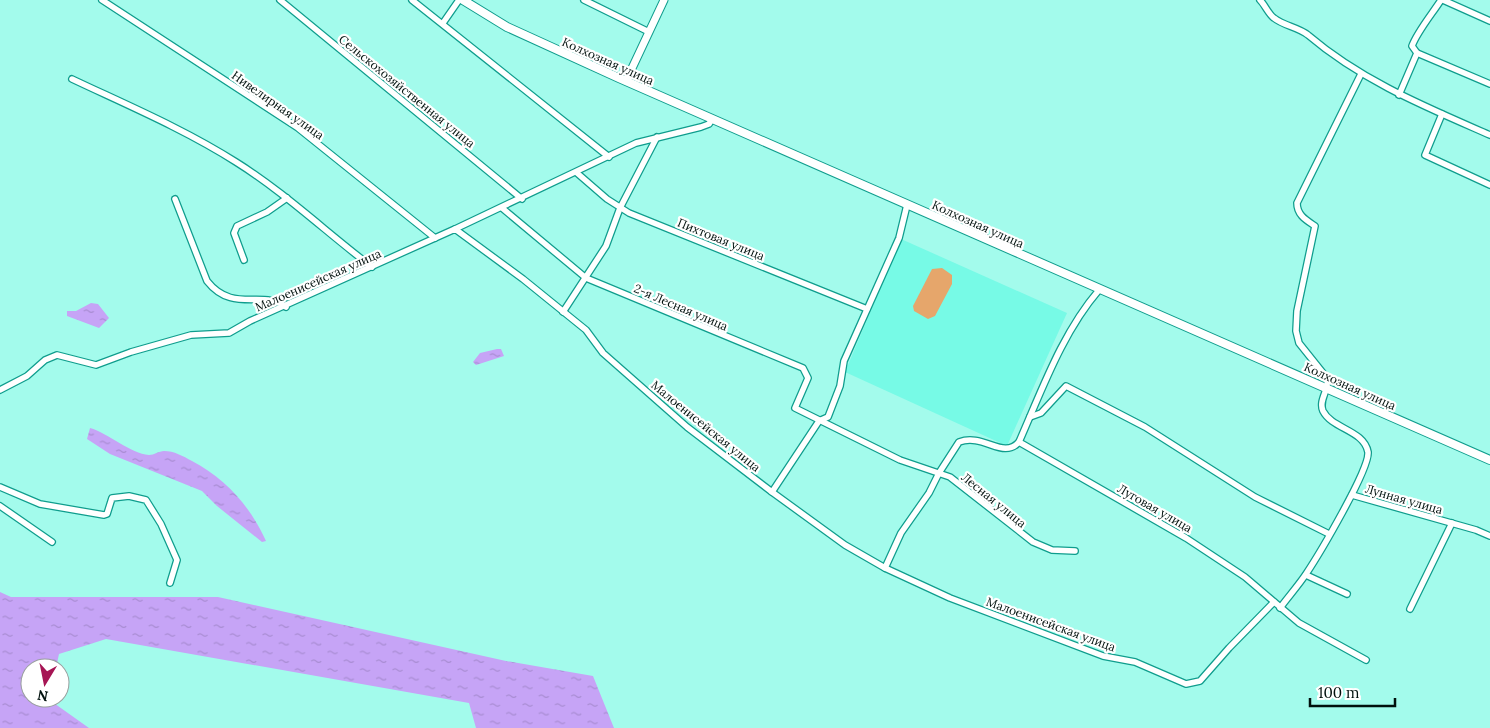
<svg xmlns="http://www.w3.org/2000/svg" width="1490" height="728" font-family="Lora,serif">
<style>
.built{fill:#77fae6}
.pitch{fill:#e6a66b}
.water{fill:url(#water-ripples)}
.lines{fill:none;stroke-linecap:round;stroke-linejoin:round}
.minor-casing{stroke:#0f9d8d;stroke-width:8}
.tertiary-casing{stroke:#0f9d8d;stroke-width:9}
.secondary-casing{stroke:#0f9d8d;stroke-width:10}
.minor{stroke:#fff;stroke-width:5.5}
.tertiary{stroke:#fff;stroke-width:7}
.secondary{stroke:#fff;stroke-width:8}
.labels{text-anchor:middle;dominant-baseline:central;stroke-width:4.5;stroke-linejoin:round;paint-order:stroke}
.street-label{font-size:12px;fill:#00100d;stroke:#fff}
</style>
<defs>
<pattern id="water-ripples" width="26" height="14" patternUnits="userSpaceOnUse" patternTransform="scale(1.25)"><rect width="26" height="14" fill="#c6a4f6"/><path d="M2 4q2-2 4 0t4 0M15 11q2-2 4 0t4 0" fill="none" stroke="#a88cd2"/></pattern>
</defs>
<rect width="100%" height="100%" fill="#a3fbec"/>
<!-- built -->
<path class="built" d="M901,239l166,74 -60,133 -162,-74z"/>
<!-- pitch -->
<path class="pitch" d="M942,268l10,7v9l-17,32 -7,3 -14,-8 -1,-5 19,-37z"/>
<!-- water -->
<g class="water">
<path d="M91,303l7,1 11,14 -10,10 -32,-12v-5h9z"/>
<path d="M497,349h4l3,7 -28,9 -3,-3 7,-9z"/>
<path d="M90,428c18,5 41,26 59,27 5,0 10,-4 15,-4 10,0 19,5 28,10 34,18 58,45 74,80l-4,1 -45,-36 -15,-15 -92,-37 -23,-15z"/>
<path d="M0,592l11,5h207l288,64 87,15 21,52h-138l-7,-25 -363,-64 -47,15 -3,14h-26v30h21v3l38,27h-89z"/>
</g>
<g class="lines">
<!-- minor casing -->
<g class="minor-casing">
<g id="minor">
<path d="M102,0l196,128 137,110"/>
<path d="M280,0l242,199"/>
<path d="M412,0l197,157"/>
<path d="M584,0l65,32"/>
<path d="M1260,0c5,5 9,15 14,18 10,8 24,9 34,17 54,46 118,72 182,100"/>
<path d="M1443,0l47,21"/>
<path d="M443,23l16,-23"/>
<path d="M1417,53l73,31"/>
<path d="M72,79c55,26 112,50 164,83 48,30 90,70 136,105"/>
<path d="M1399,95l18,-42 -5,-7c5,-14 20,-32 29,-46"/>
<path d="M1442,114l-17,41 65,30"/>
<path d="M577,173l30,26 22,14 238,96"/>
<path d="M175,199l32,82c26,33 56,8 79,26"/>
<path d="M502,208l84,70 217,90 5,10 -13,30 105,52 50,17 83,65 19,8 23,1"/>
<path d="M455,229l181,-86 65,-16 8,-3 3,-5"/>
<path d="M244,260l-10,-27 3,-7 30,-14 20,-14"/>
<path d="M563,312l43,-66 14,-38 37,-71"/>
<path d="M0,390l27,-14 18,-16 12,-5 39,10 35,-13 60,-17 38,-2 21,-12 205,-92 68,50 63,51 17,23 84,74 85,65 73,53 40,23 65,30 153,58 32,6 51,22 14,-3 29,-33 45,-46"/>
<path d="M1030,417l11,-4 25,-27 79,41 110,70 74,37"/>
<path d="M1019,442l167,96 59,39 54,46 67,37"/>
<path d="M0,487l40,17 64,11 3,-1 5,-16 17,-2 17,4 15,24 16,36 -7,23"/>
<path d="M772,492l47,-71 9,-4 12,-31 4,-25 55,-123 8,-33"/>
<path d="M1352,495l124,35 14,6"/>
<path d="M0,506l52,36"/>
<path d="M885,568l16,-35 28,-40 10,-20 20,-31c25,-9 44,18 60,0 23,-52 43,-109 80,-152"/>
<path d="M1306,575l41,19"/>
<path d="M1280,608c8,-11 18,-22 26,-34 12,-18 64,-105 62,-122 -4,-22 -36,-23 -45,-41 -5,-11 7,-22 4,-33l-28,-35 -3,-12 1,-20 18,-85c-9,-6 -18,-11 -18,-23l64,-129"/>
<path d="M1410,609l42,-86"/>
</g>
</g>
<!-- tertiary casing -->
<g class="tertiary-casing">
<path id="tertiary" d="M626,81l38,-81"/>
</g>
<!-- secondary casing -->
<g class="secondary-casing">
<path id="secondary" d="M463,0l44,27 112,51 871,382"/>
</g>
<!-- minor -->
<use href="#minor" class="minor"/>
<!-- tertiary -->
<use href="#tertiary" class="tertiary"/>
<!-- secondary -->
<use href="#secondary" class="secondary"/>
</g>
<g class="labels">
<!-- street labels -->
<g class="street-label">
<text transform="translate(608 61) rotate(24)">Колхозная улица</text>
<text transform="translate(407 91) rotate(39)">Сельскохозяйственная улица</text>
<text transform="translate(278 105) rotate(35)">Нивелирная улица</text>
<text transform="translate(978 224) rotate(24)">Колхозная улица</text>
<text transform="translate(721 239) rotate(22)">Пихтовая улица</text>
<text transform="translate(318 280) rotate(-24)">Малоенисейская улица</text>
<text transform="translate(681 307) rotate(23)">2-я Лесная улица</text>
<text transform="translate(1350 386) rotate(24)">Колхозная улица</text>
<text transform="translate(706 426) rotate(39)">Малоенисейская улица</text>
<text transform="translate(1404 499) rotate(16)">Лунная улица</text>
<text transform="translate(994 500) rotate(39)">Лесная улица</text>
<text transform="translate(1155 508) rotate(30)">Луговая улица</text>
<text transform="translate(1051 624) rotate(20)">Малоенисейская улица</text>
</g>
</g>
<!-- north arrow -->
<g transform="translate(45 683) rotate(190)"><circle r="24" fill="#ffffff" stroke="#999f9e"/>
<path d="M0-4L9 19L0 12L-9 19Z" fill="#a61554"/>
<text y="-8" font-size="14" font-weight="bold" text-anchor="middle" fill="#00100d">N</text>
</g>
<!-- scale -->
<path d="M1310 698v8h85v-8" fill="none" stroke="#00100d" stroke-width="2.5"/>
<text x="1318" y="698" font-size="15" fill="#00100d" stroke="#ffffff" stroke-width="4" paint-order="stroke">100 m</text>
</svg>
